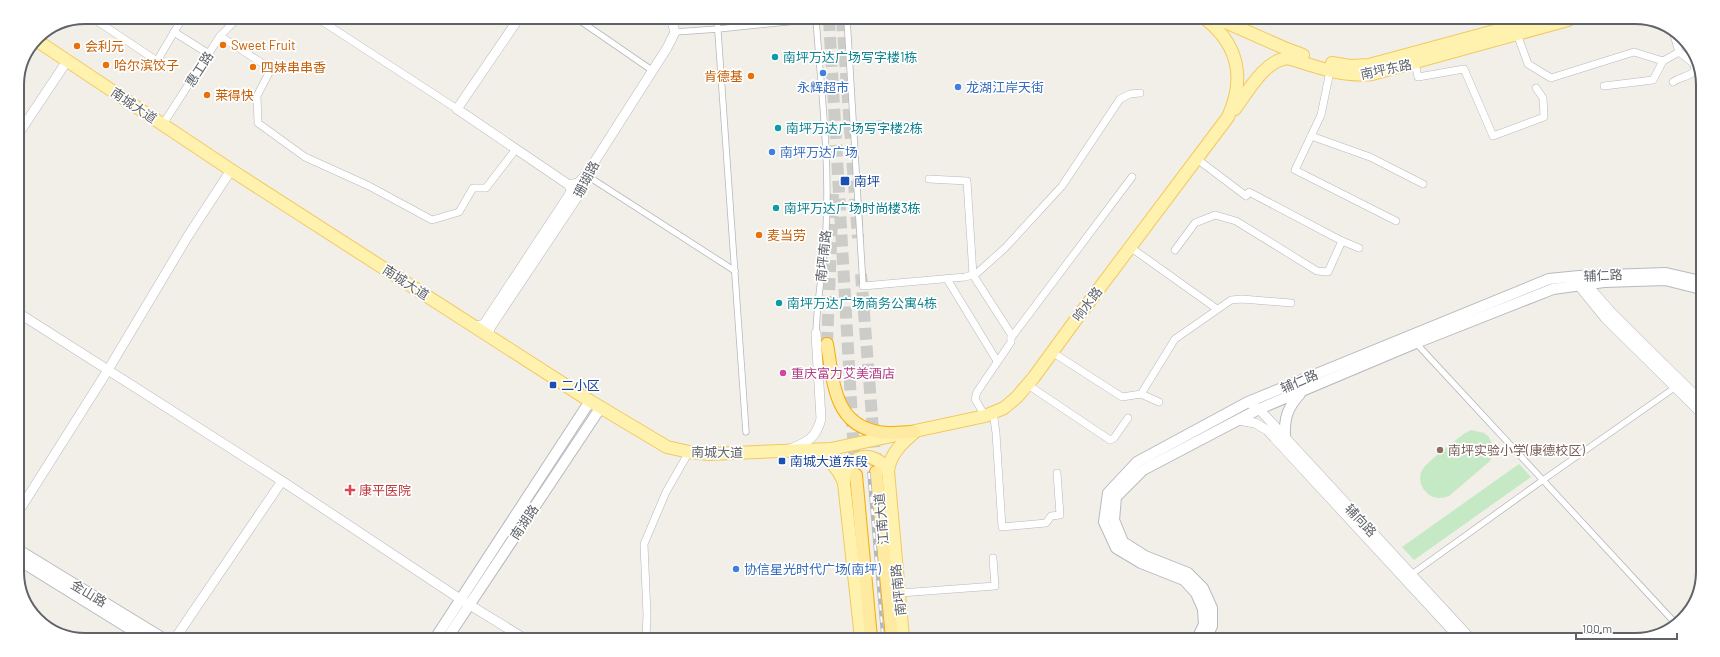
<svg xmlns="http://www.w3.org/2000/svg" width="1720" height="657" font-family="Barlow,'Noto Sans SC',sans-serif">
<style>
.green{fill:#c5e8c5}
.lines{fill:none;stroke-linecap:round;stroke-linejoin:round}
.trunk-tunnel{stroke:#ccccc8;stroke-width:12;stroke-dasharray:12 6;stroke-linecap:butt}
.pedestrian-casing{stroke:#b5b8bc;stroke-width:7}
.minor-casing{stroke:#b5b8bc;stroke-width:8}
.tertiary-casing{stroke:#b5b8bc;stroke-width:10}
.secondary-casing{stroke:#b6babf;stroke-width:12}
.primary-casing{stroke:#f2c960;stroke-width:14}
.trunk-casing{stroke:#f9ab00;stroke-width:14}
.pedestrian{stroke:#fff;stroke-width:5.5}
.minor{stroke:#fff;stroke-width:7}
.tertiary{stroke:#fff;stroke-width:9}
.secondary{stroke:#fff;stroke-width:10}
.primary{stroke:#fff2af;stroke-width:12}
.trunk{stroke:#feeaa1;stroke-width:12}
.rail-casing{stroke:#b6b7b8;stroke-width:3.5}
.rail{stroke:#fff;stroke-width:2;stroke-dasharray:6;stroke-linecap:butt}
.food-dot{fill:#e8710a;stroke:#fff;stroke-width:1.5}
.culture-dot{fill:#0f9aa8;stroke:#fff;stroke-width:1.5}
.shop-dot{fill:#3f7fe0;stroke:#fff;stroke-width:1.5}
.transit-dot{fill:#1a4fb4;stroke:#fff;stroke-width:1.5}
.hotel-dot{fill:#d1479c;stroke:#fff;stroke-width:1.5}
.education-dot{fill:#8d6e63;stroke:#fff;stroke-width:1.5}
.health-dot{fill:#e0444e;stroke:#fff;stroke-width:1.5}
.labels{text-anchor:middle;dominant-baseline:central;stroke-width:3.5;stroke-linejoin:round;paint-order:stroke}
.food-label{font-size:13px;fill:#c56008;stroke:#fff;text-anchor:start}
.culture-label{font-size:13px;fill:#0d838f;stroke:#fff;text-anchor:start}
.street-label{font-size:13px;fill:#5f6368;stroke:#fff}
.shop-label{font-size:13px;fill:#366cbe;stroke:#fff;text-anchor:start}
.transit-label{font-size:13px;fill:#164399;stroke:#fff;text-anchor:start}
.hotel-label{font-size:13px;fill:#b23c85;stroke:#fff;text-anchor:start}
.education-label{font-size:13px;fill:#785e54;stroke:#fff;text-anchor:start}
.health-label{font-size:13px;fill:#be3a42;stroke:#fff;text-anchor:start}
.rim{fill:none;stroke:#5f6368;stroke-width:2}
</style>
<rect width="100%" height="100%" fill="#f1efe8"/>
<!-- green -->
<g class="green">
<path d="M1471,430l13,3 5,4 5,11 -1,7 -3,6 -41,35c-8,3 -17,3 -23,-4 -6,-6 -8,-16 -3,-23 5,-8 33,-29 42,-36z"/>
<path d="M1519,464l12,13 -117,83 -12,-13z"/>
</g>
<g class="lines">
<!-- trunk-tunnel -->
<g class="trunk-tunnel">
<path d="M829,19l26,452"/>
<path d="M842,19l16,219"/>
<path d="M861,274l15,195"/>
<path d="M827,344l6,-150"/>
</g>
<!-- pedestrian casing -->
<g class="pedestrian-casing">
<g id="pedestrian">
<path d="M576,18l77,53"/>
<path d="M717,18l29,414"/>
<path d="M816,19c5,70 14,141 10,211 -2,35 -9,68 -10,103"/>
<path d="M847,19l16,267"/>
<path d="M675,32l43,-3 98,-10"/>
<path d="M854,126l27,-2"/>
<path d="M586,175l149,96"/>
<path d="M1416,343l261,282"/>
<path d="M1412,574l131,-94 134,-94"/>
</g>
</g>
<!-- minor casing -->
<g class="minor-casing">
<g id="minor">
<path d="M91,17l66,44 26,-44"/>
<path d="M317,18l140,91"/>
<path d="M174,32l35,22"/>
<path d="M1517,34l11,30 23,14 83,-26 29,9"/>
<path d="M220,36l51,33 -14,27 1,27 47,34 64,29 63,34 27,-8 14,-24h13l30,-39"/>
<path d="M1415,63l3,14 46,-8 29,67 51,-19 -1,-19 -7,-10"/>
<path d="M1330,71l-9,44 -26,55 101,51"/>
<path d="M1673,82c8,-6 14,-4 22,-11l-1,-7 -15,-12 -6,-20"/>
<path d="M1604,86l49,-6 10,-19 16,-9"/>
<path d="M163,124l57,-88 19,-19"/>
<path d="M1311,136l59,21 53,27"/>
<path d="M1197,159l49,37 3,-4 93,49 17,7"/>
<path d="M929,179l38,2 6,94 38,59v8l-34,50 -2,7 10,17"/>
<path d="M1130,247l87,62"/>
<path d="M1175,250l20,-27 20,-8 21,6 81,50 11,1 14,-31"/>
<path d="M947,279l50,82"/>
<path d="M863,286l102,-9 11,-3 29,-26 57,-62 58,-87 10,-5 10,-1"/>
<path d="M1011,338l121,-161"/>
<path d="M1052,352l70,45 19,-3 34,-55 56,-39 11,-1 49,4"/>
<path d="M1028,385l82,55 4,-2 14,-20"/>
<path d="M1141,394l18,8"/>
<path d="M993,412l3,21 6,94 44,-4 5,-7 9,-1 -3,-42"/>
<path d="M900,593l95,-7 -2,-28"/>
<path d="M646,638l1,-23 -3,-71 22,-52 23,-40"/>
</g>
</g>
<!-- tertiary casing -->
<g class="tertiary-casing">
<g id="tertiary">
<path d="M519,18l-62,91 112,76 9,-2 7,-7"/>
<path d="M17,136l50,-75"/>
<path d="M1579,280v6l26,32 96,95"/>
<path d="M1583,280l29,33 89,88"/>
<path d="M17,312l265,169 178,118 62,38"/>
<path d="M474,327l10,-3 85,-129 2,-5 -2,-5"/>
<path d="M489,337l1,-9 88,-132 8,-21 81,-127 8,-16 -4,-14"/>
<path d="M1248,402l11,7 213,231"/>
<path d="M1238,420l17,3 12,7 194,210"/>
<path d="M790,449c18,-7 26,-11 31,-30l-5,-86"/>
<path d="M17,514l91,-144 80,-134 43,-66"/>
<path d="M176,637l106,-156"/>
</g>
</g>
<!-- secondary casing -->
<g class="secondary-casing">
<g id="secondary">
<path d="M1285,438c-1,-19 2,-30 15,-44"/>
<path d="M17,549l144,88"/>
<path d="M17,559l126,78"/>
<path d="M436,637l154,-236"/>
<path d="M448,637l153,-230"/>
<path d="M1197,639l7,-15 -1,-15 -7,-16 -12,-13 -43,-17 -25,-15 -12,-26 4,-29 29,-31 111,-60 301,-123 30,-3 87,-3 35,8"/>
<path d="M1206,639l6,-13v-18l-9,-20 -15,-15 -43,-17 -22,-14 -9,-22 2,-23 27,-27 116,-61 157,-66 137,-54 51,-7 61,-2 36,9"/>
</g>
</g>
<!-- primary casing -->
<g class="primary-casing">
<g id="primary">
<path d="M1221,20l61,27 21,8"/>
<path d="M36,40l195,130 359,231 77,46 22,5 20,2 122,-5 154,-33 19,-8 13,-11 17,-20 46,-63 148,-197c17,-37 11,-71 -21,-97"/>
<path d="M1332,63l18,3 19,-1 166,-45"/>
<path d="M1235,109c13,-18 30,-49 53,-51 28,9 55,19 84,16l196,-54"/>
<path d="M809,452c17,3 29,15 35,31l17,155"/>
<path d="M844,483c2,-28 29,-36 44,-12"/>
<path d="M903,638l-15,-167c2,-17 14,-28 27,-39"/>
</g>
</g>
<!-- trunk casing -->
<g class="trunk-casing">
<g id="trunk">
<path d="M827,344c7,41 7,87 62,89 8,0 17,-1 25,-1"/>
<path d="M876,472l16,166"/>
<path d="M856,475l15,163"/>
</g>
</g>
<!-- pedestrian -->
<use href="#pedestrian" class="pedestrian"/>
<!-- minor -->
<use href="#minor" class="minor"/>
<!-- tertiary -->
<use href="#tertiary" class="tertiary"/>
<!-- secondary -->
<use href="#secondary" class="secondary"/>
<!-- primary -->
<use href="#primary" class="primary"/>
<!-- trunk -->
<use href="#trunk" class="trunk"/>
<!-- rail casing -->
<g class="rail-casing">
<path id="rail" d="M869,473l14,165"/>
</g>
<!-- rail -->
<use href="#rail" class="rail"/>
</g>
<!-- markers -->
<g class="food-dot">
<circle cx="223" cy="45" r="4"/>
<circle cx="77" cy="46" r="4"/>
<circle cx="106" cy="65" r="4"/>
<circle cx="253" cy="67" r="4"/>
<circle cx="751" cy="76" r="4"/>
<circle cx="207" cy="95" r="4"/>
<circle cx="759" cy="235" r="4"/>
</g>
<g class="culture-dot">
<circle cx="775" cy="57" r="4"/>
<circle cx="778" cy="128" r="4"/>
<circle cx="776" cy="208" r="4"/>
<circle cx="779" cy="303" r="4"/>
</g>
<g class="shop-dot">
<circle cx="823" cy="73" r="4"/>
<circle cx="958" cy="87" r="4"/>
<circle cx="772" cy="152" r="4"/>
<circle cx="736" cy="569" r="4"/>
</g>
<g class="transit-dot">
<rect x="840" y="176" width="10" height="10" rx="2"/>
<rect x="549" y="381" width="8" height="8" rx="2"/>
<rect x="778" y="457" width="8" height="8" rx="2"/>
</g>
<circle class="hotel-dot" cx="783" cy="373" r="4"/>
<circle class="education-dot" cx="1440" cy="450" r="4"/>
<path class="health-dot" d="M348 484h4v4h4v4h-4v4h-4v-4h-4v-4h4z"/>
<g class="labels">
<!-- food labels -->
<g class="food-label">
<text x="231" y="45">Sweet Fruit</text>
<text x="85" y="46">会利元</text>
<text x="114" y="65">哈尔滨饺子</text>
<text x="261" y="67">四妹串串香</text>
<text x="743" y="76" text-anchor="end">肯德基</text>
<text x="215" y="95">莱得快</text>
<text x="767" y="235">麦当劳</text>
</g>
<!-- culture labels -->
<g class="culture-label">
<text x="783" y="57">南坪万达广场写字楼1栋</text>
<text x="786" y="128">南坪万达广场写字楼2栋</text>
<text x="784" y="208">南坪万达广场时尚楼3栋</text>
<text x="787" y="303">南坪万达广场商务公寓4栋</text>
</g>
<!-- street labels -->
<g class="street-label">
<text transform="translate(199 69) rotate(-57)">惠工路</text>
<text transform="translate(1386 69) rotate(-12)">南坪东路</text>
<text transform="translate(134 105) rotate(34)">南城大道</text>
<text transform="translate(586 179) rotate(-63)">珊瑚路</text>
<text transform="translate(823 256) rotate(-84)">南坪南路</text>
<text transform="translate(1603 275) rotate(-3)">辅仁路</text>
<text transform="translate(406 282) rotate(33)">南城大道</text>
<text transform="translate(1087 304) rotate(-53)">响水路</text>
<text transform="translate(1299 381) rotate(-23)">辅仁路</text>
<text transform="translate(717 452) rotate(1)">南城大道</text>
<text transform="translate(881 519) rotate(-95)">江南大道</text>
<text transform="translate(1361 520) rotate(47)">辅向路</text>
<text transform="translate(524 522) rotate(-56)">南湖路</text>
<text transform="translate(898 590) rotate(-96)">南坪南路</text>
<text transform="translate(89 593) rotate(31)">金山路</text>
</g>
<!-- shop labels -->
<g class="shop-label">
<text x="823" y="87" text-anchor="middle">永辉超市</text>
<text x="966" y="87">龙湖江岸天街</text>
<text x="780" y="152">南坪万达广场</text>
<text x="744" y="569">协信星光时代广场(南坪)</text>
</g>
<!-- transit labels -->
<g class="transit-label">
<text x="854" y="181">南坪</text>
<text x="561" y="385">二小区</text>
<text x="790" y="461">南城大道东段</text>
</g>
<!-- hotel labels -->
<g class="hotel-label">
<text x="791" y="373">重庆富力艾美酒店</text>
</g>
<!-- education labels -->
<g class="education-label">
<text x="1448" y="450">南坪实验小学(康德校区)</text>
</g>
<!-- health labels -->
<g class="health-label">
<text x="359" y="490">康平医院</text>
</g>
</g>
<!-- crop -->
<path d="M0 0H1720V657H0ZM85 24H1635A61 61 0 0 1 1696 85V572A61 61 0 0 1 1635 633H85A61 61 0 0 1 24 572V85A61 61 0 0 1 85 24Z" fill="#fff" fill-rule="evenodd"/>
<path class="rim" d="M85 24H1635A61 61 0 0 1 1696 85V572A61 61 0 0 1 1635 633H85A61 61 0 0 1 24 572V85A61 61 0 0 1 85 24Z"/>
<!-- scale -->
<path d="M1576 633v6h101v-6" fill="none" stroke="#5f6368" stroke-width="2"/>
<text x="1582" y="633" font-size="12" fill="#5f6368" stroke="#ffffff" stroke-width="3" paint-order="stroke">100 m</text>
</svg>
